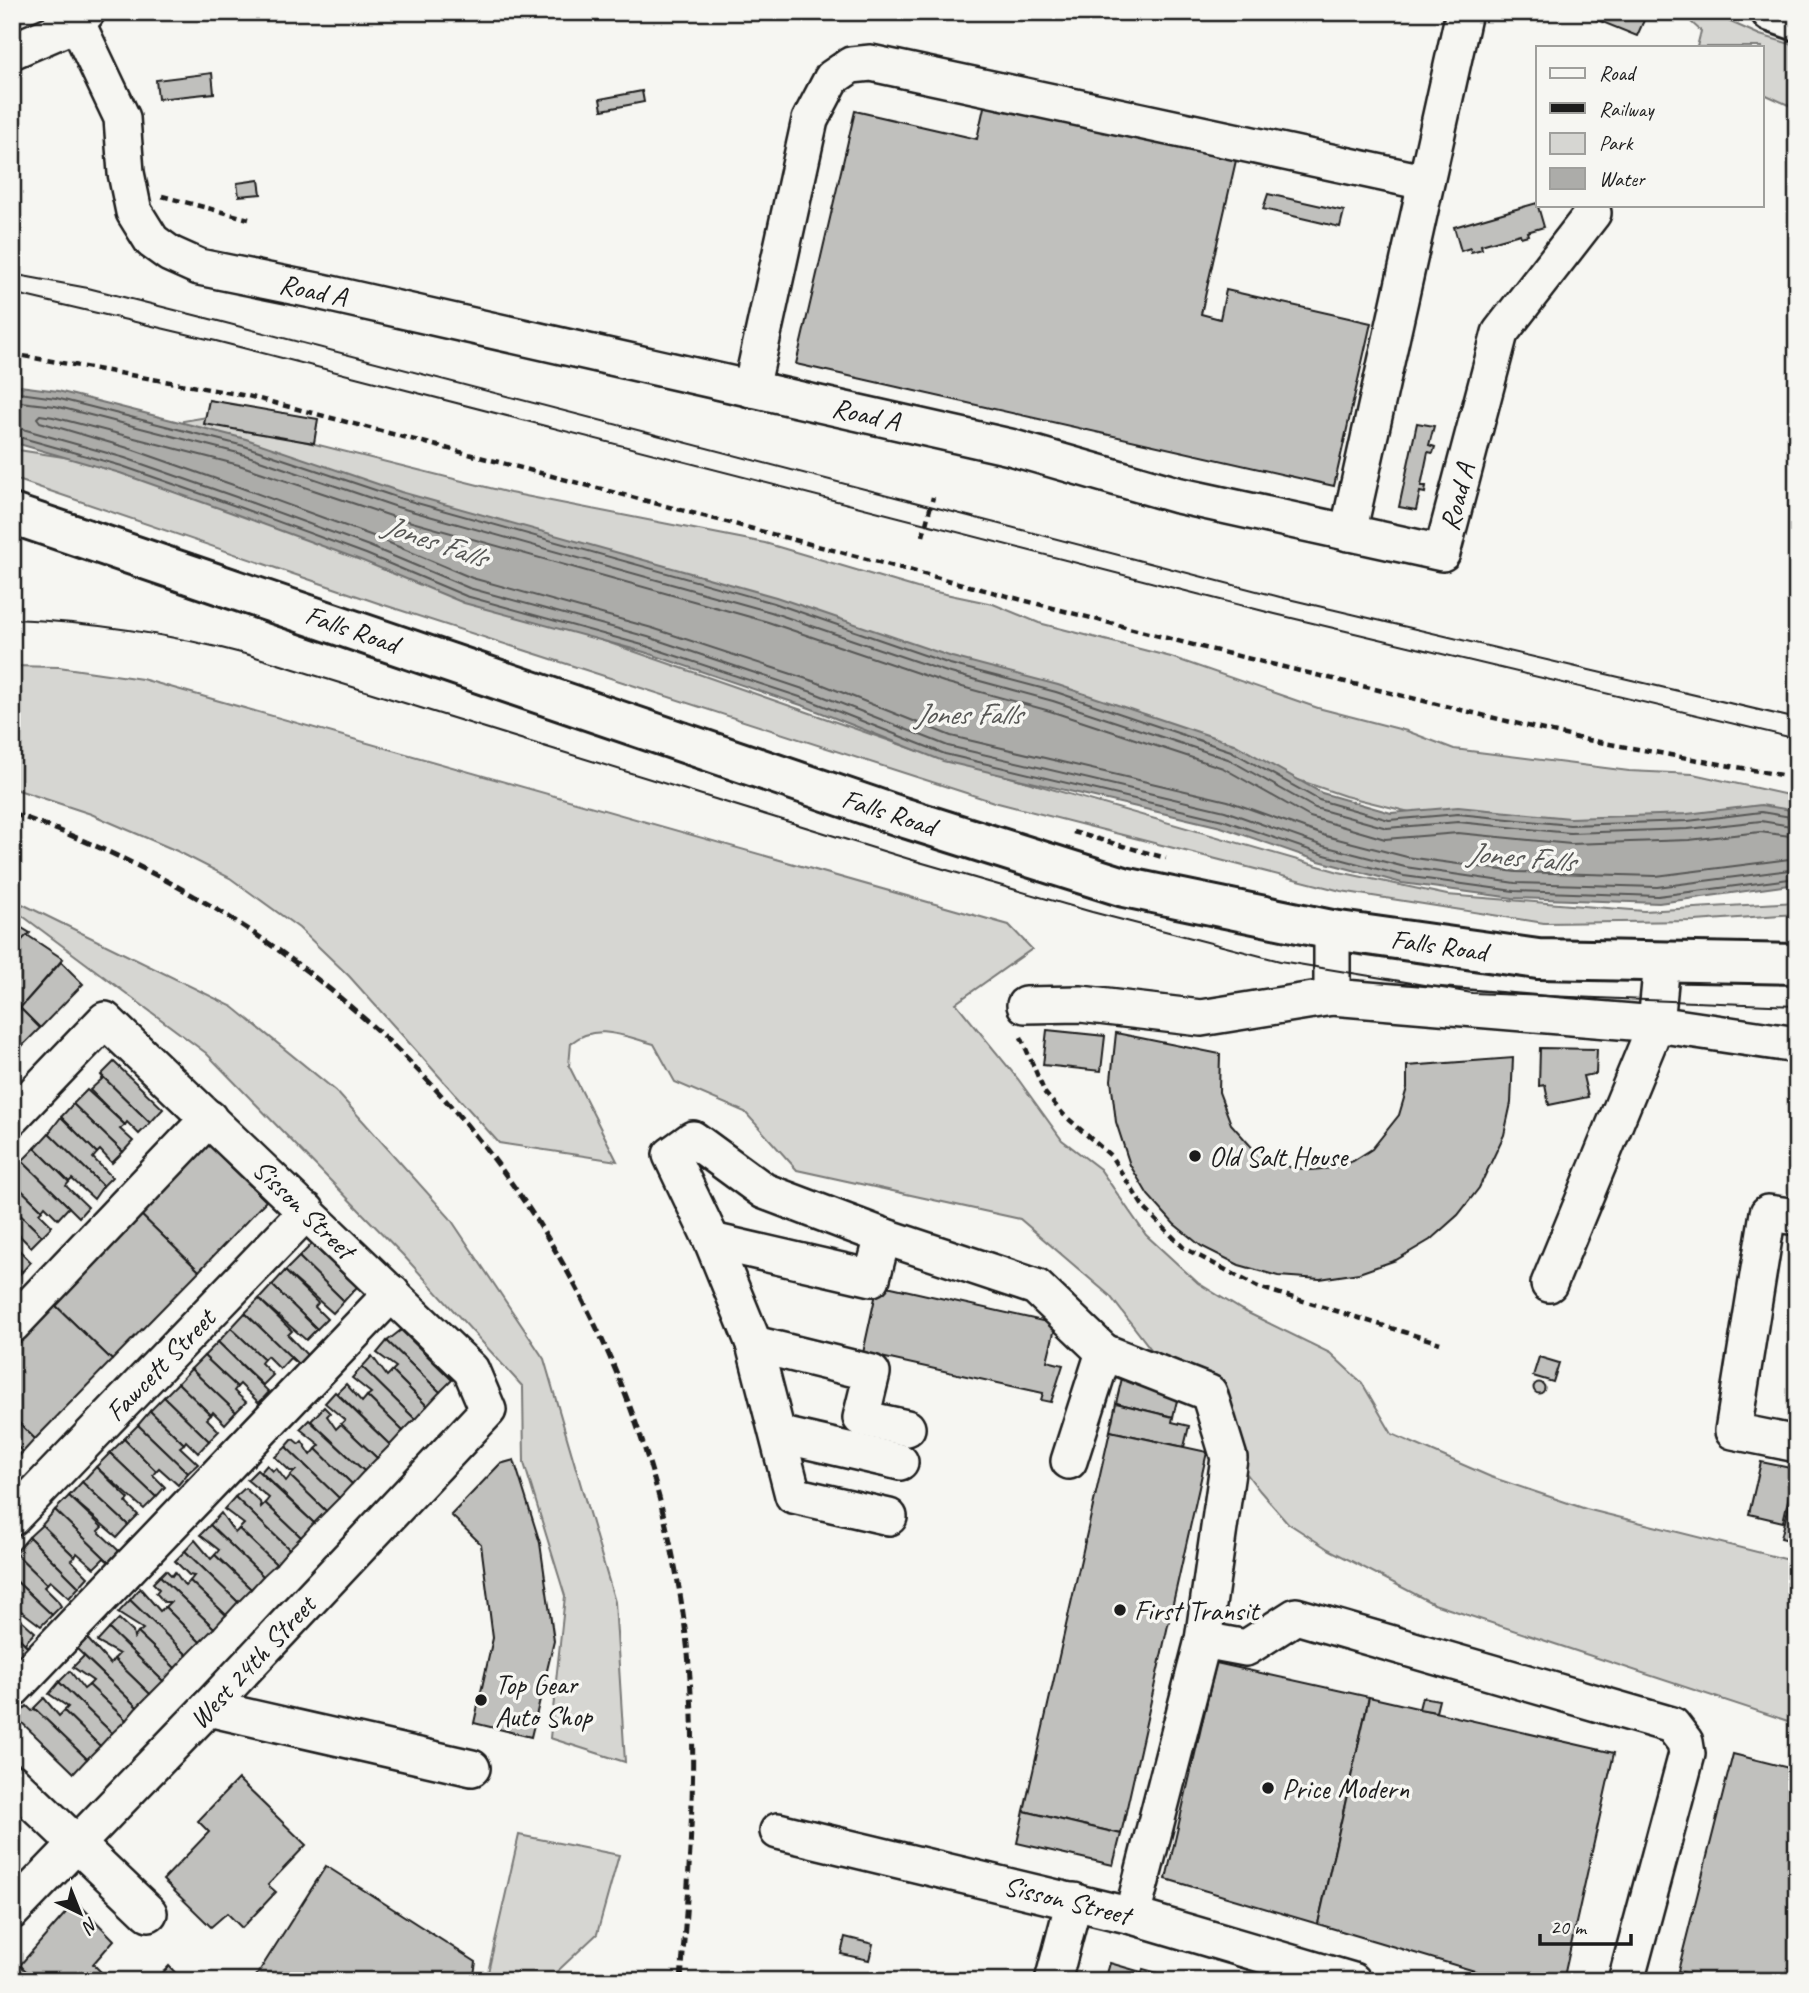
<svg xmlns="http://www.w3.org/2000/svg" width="1809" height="1993" font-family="Caveat,sans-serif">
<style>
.green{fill:#d6d6d2;stroke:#797977;stroke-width:2}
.water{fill:#acaca9;stroke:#727271;stroke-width:2}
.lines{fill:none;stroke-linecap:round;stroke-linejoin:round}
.shore{stroke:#565654;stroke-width:2}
.building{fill:#c0c0bd;stroke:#1c1c1c;stroke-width:2}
.minor-casing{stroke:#1c1c1c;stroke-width:40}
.major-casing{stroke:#1c1c1c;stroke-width:44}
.highway-casing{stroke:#1c1c1c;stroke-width:44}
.path{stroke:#1c1c1c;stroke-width:4.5;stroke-dasharray:7 5;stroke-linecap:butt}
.minor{stroke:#f6f6f2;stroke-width:35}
.major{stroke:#f6f6f2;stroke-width:38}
.highway{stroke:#f6f6f2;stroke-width:38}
.tram{stroke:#1c1c1c;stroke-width:2}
.rail{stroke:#1c1c1c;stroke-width:5;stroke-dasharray:10 5;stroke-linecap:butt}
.poi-dot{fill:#1c1c1c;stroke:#f6f6f2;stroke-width:2.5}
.labels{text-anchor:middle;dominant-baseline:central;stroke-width:7;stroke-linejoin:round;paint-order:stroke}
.street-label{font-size:28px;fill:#1c1c1c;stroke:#f6f6f2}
.poi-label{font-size:28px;fill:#1c1c1c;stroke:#f6f6f2;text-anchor:start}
.water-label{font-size:30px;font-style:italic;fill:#565654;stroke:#f6f6f2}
</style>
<rect width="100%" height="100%" fill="#f6f6f2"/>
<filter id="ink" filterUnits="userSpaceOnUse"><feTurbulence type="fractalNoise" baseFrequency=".0143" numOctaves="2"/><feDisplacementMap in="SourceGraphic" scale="14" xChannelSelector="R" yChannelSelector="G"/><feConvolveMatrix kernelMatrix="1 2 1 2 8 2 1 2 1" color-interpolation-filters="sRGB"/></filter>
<g filter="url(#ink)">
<!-- green -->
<g class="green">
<path d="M1680,12h28l52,23 37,11v63l-35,-16v-46h-65l4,-16z"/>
<path d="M207,417l303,76 255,50 152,45 76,16 46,19 132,34 147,51 89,23 47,18 175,22 64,3 104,23v25l-327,5 -125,-31 -126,-43 -1035,-314 -1,-18z"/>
<path d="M12,449l77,12 827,289 423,122 108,23 197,16 153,-9v12l-102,7 -151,2 -203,-32 -347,-89 -616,-199 -366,-125z"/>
<path d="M12,666l47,1 83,12 867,246 23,24 -76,54 62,76 44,61 38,29 46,66 52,48 44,27 88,43 32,30 30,51 99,43 95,32 211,53v162l-363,-120 -106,-55 -40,-26 -28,-32 -150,-195 -90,-77 -223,-49 -52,-58 -70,-30 -21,-38c-28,-7 -58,-22 -83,-1l-2,23 48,95 -118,-18 -150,-167 -50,-48 -69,-50 -53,-27 -86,-37 -79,-26z"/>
<path d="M12,899l221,108 103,84 114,127 94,141 71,243 10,160 -75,-24 15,-142 -41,-133 -1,-76 -120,-132 -197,-202 -186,-139 -8,-7z"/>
<path d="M519,1835l100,20 -22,79 -50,47h-61z"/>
</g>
<!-- water -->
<path class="water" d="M12,385l46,6 188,48 155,53 375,105 176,60 106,28 176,59 88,49 69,20 67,-6 112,11 117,-4 74,-9 36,6v73l-138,19 -146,-5 -111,-15 -83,-22 -98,-34 -278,-66 -136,-54 -163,-55 -180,-49 -101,-42 -133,-49 -110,-39 -108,-31z"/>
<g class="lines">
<!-- shore -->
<g class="shore">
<path d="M12,392l44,6 188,48 155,52 375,105 176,61 106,28 175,59 88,49 70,20 69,-6 112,11 118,-4 73,-9 36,6"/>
<path d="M12,401l43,5 187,48 155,53 374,105 176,60 106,29 175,58 87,49 72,20 71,-6 112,11 118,-4 73,-8 36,6"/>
<path d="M12,426l113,32 111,39 133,49 100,42 179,49 164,55 136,54 277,65 98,35 82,21 110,16 142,4 140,-18"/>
<path d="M12,435l110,31 111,39 133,49 100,42 180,50 163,54 136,54 278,66 98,34 83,22 110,15 144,5 139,-18"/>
<path d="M1797,837l-37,-5 -71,8 -118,4 -113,-11 -73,6 -75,-22 -87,-49 -173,-57 -106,-29 -176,-60 -374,-105 -155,-52 -186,-48 -13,-2 -3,3 3,4 88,26 111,39 134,49 99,42 180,50 164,54 135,54 277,65 98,35 81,21 109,15 140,4 141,-18"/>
</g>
</g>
<!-- building -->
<g class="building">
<path d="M1586,12h45l14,6 -8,18 -52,-21z"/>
<path d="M212,73l2,20 -56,6 -2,-19z"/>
<path d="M642,91l2,11 -42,8 -2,-11z"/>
<path d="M986,98l251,58 -36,158 19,5 6,-29 145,33 -37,163 -538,-122 59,-253 122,28z"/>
<path d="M259,180l2,14 -22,2 -2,-13z"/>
<path d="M1268,194l76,17 -4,16 -77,-18z"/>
<path d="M1537,203l7,24 -17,5 1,3 -7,2 -1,-3 -39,11 1,4 -11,3 -1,-4 -9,3 -7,-24z"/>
<path d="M209,400l109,19 -4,24 -110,-19z"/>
<path d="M1417,423l17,3 -5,19 6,2 -2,6 -5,-1 -7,34h5l-1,7 -5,-1 -4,18 -17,-3z"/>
<path d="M12,922l18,11 -18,17z"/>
<path d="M27,935l36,24 -43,49 -8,-8v-50z"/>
<path d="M61,962l22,22 -43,44 -20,-20z"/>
<path d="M12,1000l28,28 -28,28z"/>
<path d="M1047,1030l58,6 -4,35 -58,-6z"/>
<path d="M1116,1033l104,21 -1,38 12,32 25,28 33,15 22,3 21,-2 21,-7 19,-12 27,-34 8,-27v-22l106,-8 -2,45 -7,32 -25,53 -21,27 -28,25 -34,20 -37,13 -39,6 -42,-3 -39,-11 -38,-19 -27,-22 -26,-29 -18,-30 -14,-43 -5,-42z"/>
<path d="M1540,1048l57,1 -1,25 -13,2 5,21 -39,8 -4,-20 -6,1z"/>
<path d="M114,1062l49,47 -13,14 -49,-48z"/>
<path d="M101,1075l49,48 -11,11 -12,-12 -2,3 -35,-35 13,-12z"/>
<path d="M87,1090l38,35 -5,4 13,12 -10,11 -50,-48z"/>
<path d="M73,1104l50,48 -11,11 -12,-13 -3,3 -36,-36z"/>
<path d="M61,1117l36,36 -4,5 19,19 -9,9 -54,-53z"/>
<path d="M49,1133l54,53 -9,13 -22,-20 -3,3 -34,-34z"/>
<path d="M206,1142l60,59 -67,70 -61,-59z"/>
<path d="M35,1148l34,34 -3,4 22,21 -9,10 -57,-56z"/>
<path d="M22,1161l47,46 -11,12 -13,-13 -3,4 -30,-29v-10z"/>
<path d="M12,1181l30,29 -3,3 13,13 -10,10 -30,-29z"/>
<path d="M12,1207l30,29 -11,11 -13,-13 -3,3 -3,-2z"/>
<path d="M138,1212l61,59 -87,89 -61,-59z"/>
<path d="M12,1243l19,19 -9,10 -10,-10z"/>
<path d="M312,1244l45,43 -13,14 -45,-44z"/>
<path d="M299,1257l45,44 -11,12 -48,-42z"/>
<path d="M12,1262l10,10 -10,9z"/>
<path d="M285,1271l33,32 -3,4 12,12 -10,10 -45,-44z"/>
<path d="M878,1284l178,40 -9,37 16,4 -12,37 -10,-2 2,-7 -180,-40z"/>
<path d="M272,1285l45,44 -11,11 -47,-41z"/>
<path d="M259,1299l33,32 -4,4 20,21 -9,9 -54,-52z"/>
<path d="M53,1303l59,57 -77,79 -23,-23v-72z"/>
<path d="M245,1313l54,52 -9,-7 -10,11 -13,-13 -3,3 -33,-31z"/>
<path d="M231,1328l33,31 -3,4 12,12 -10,10 -45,-43z"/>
<path d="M401,1330l51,50 -12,12 -53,-51z"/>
<path d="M387,1341l53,51 -13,14 -35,-35 4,-4 -19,-14z"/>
<path d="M218,1342l51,50 -10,11 -19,-19 -3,3 -33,-31z"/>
<path d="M204,1356l33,31 -3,4 12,11 -10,10 -45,-43z"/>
<path d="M372,1356l15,20 5,-5 35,35 -12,13 -53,-52z"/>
<path d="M1539,1357l20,6 -6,19 -20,-6z"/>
<path d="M362,1367l53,52 -12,12 -36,-35 4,-3 -19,-15z"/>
<path d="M191,1369l45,43 -11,12 -12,-12 -2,3 -33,-32z"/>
<path d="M1122,1378l57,14 -6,25 -57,-14z"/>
<circle cx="1539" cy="1388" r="5.5"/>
<path d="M178,1383l33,32 -4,4 12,12 -10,10 -45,-44z"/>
<path d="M346,1384l16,18 5,-6 36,35 -13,14 -53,-52z"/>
<path d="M335,1392l55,53 -13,13 -36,-34 4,-4 -20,-17z"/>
<path d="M164,1397l45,44 -11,12 -12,-12 -2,3 -34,-33z"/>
<path d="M1116,1403l57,14 -1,5 17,4 -5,21 -74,-16z"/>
<path d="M324,1407l6,6 -3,3 9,13 5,-5 36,34 -13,13 -53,-50z"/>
<path d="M150,1411l34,33 -4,3 18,17 -10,9 -50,-48z"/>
<path d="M12,1416l23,23 -12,13 -11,-10z"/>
<path d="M309,1420l55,51 -12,13 -36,-35 4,-4 -20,-16z"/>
<path d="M138,1425l50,48 -10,12 -19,-17 -3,3 -32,-32z"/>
<path d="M1110,1431l97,21 -86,382 -97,-23z"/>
<path d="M124,1439l32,32 -3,4 12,12 -9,10 -46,-44z"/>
<path d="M293,1439l6,5 3,-3 9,14 5,-6 36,35 -13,14 -53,-51z"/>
<path d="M12,1442l11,10 -11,11z"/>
<path d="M286,1447l53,51 -13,13 -36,-35 5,-5h-5l-15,-14z"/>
<path d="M110,1453l46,44 -12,12 -48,-42z"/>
<path d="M514,1460l26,83 14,98 -23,96 -57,-14 19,-85 -12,-94 -30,-29 49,-51z"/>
<path d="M1761,1462l34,7 -12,53 -34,-8z"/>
<path d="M267,1465l6,6 3,-3 10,13 4,-5 36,35 -12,12 -53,-51z"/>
<path d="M96,1467l33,32 -3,4 12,12 -10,10 -46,-43z"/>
<path d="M257,1470l57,53 -13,14 -36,-34 4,-5 -22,-18z"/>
<path d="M1797,1473v69l-16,-4z"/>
<path d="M82,1482l46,43 -11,12 -48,-41z"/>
<path d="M245,1488l15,14 1,5 4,-4 36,34 -12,12 -54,-52z"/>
<path d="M69,1496l33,31 -4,4 21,20 -10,11 -54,-52z"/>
<path d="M235,1497l54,52 -13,15 -37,-35 5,-5 -20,-15z"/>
<path d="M55,1510l54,52 -5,-4 -10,10 -17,-15 -2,4 -33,-32z"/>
<path d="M221,1513l14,20 4,-4 37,35 -13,12 -53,-51z"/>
<path d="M42,1525l33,32 -4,3 17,17 -9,10 -50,-50z"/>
<path d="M210,1525l53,51 -12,13 -36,-34 4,-5 -19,-15z"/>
<path d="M29,1537l50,50 -10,11 -19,-17 -3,3 -32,-31z"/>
<path d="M195,1540l16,19 4,-4 36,34 -13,13 -53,-51z"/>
<path d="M185,1551l53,51 -12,13 -36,-34 4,-5 -5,-1 -14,-14z"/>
<path d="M15,1553l32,31 -3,3 13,13 4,6 -9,9 -40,-38z"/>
<path d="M166,1570l6,6 3,-4 10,14 5,-5 36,34 -12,13 -54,-52z"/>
<path d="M160,1576l54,52 -14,14 -35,-35 5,-5h-6l-8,-9 3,-4 -6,-6z"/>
<path d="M12,1577l40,38 -11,11 -29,-22z"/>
<path d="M140,1588l20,23 5,-4 35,35 -13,13 -57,-55z"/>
<path d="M130,1600l57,55 -12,13 -37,-35 5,-4 -25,-16z"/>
<path d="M12,1604l9,8 -4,4 18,16 -10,11 3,4 -16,-16z"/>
<path d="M119,1619l14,13 1,6 4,-5 37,35 -12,13 -54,-52z"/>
<path d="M109,1629l54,52 -13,13 -36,-35 5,-5 -22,-12z"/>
<path d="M12,1631l16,16 -11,12 -5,-5z"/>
<path d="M86,1637l24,27 4,-5 36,35 -13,13 -62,-60z"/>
<path d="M84,1656l53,51 -11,13 -37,-35 4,-4 -20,-14z"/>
<path d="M1216,1663l153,34 -51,227 -152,-45z"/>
<path d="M70,1671l14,18 5,-4 37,35 -14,13 -53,-51z"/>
<path d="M59,1682l53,51 -12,13 -36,-35 4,-4 -19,-13z"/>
<path d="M1369,1697l245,56 -51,228h-55l-190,-57z"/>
<path d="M1422,1697l17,3 -3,12 -17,-3z"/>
<path d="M44,1698l15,18 5,-5 36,35 -13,13 -53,-51z"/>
<path d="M27,1706l5,5 3,-2 52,50 -13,14 -58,-56z"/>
<path d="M1733,1754l64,16v211h-78l-41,-10z"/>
<path d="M238,1779l68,66 -38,40 8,7 -34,36 -15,-15 -16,14 -48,-47 46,-48 -11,-11z"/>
<path d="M1024,1811l97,23 -8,31 -96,-22z"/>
<path d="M326,1866l150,96 -3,19h-220z"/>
<path d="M76,1901l38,39 -21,24 17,17h-74l-16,-16z"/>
<path d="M845,1937l28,7 -4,16 -28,-6z"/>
<path d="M1110,1963l31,9 -2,9h-34z"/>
<path d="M169,1966l14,15h-28z"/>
<path d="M1143,1969l43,12h-47z"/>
</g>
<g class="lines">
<!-- minor casing -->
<g class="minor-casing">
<g id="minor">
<path d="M77,23l45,95 4,55 8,39 18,29 18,13 29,13 123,25 688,155 167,48 265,58 58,-220 93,-120"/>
<path d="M12,51l65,-28 10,-11"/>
<path d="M751,389l59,-269 22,-42 19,-13 20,-2 553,119"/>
<path d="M1348,533l116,-521"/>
<path d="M1332,930v67l324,27 6,-62"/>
<path d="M1025,1005l56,-1 120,14 131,-21"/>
<path d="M12,1117l93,-97 366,350 17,40 -280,298 -196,203"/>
<path d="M1797,1217l-29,-4 -35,218 64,13"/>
<path d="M712,1241l160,37 11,-42"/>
<path d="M1549,1284l107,-260 141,21"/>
<path d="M12,1325l197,-207"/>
<path d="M754,1344l118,29 -11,45 46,10"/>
<path d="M778,1434l122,28"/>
<path d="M1069,1461l35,-109 105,41 20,65 -26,182"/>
<path d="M889,1517l-96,-22 -39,-151 -42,-103 -41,-86 22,-16 71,52 119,45 153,51 68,65"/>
<path d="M12,1518l295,-307"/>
<path d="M12,1690l380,-397"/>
<path d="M208,1708l264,60"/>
<path d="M12,1782l137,131"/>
<path d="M778,1831l354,85 221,65"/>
<path d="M1132,1916l71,-276 43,8 50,-32 376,109 13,17 2,12 -61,227"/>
<path d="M1053,1981l21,-80"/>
</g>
</g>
<!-- major casing -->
<g class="major-casing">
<path id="major" d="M12,514l890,303 222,70 208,43 206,29 259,5"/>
</g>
<!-- highway casing -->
<g class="highway-casing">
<path id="highway" d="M1771,12l26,9"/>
</g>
<!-- path -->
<g class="path">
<path d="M162,196l87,23"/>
<path d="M12,354l236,42 953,251 376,91 220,40"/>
<path d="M923,536l10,-39"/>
<path d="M1073,832l93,26"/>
<path d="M1021,1037l24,56 19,22 47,41 33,52 40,40 74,39 182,56"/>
</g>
<!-- minor -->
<use href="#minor" class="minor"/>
<!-- major -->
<use href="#major" class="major"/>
<!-- highway -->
<use href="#highway" class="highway"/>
<!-- tram -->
<g class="tram">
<path d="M12,274l76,14 134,34 1058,275 517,122"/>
<path d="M12,293l204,48 1059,273 522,125"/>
<path d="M12,619c81,3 158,15 237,36l660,204 183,53 188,49 192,32 325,13"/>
</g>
<!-- rail -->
<path class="rail" d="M12,813c359,125 615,422 671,800 18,121 7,246 -2,368"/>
</g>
</g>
<!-- markers -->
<g class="poi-dot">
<circle cx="1195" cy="1156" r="7"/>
<circle cx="1120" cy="1610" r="7"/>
<circle cx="481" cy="1700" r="7"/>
<circle cx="1268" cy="1788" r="7"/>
</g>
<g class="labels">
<!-- street labels -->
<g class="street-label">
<text transform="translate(313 290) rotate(12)">Road A</text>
<text transform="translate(866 414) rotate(13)">Road A</text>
<text transform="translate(1457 497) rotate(-75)">Road A</text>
<text transform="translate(352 629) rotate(19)">Falls Road</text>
<text transform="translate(889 812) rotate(18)">Falls Road</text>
<text transform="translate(1439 945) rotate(8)">Falls Road</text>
<text transform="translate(304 1209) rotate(44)">Sisson Street</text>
<text transform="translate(160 1365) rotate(-46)">Fawcett Street</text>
<text transform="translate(252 1662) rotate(-47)">West 24th Street</text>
<text transform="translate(1067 1900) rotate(14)">Sisson Street</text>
</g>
<!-- poi labels -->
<g class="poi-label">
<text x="1209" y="1156">Old Salt House</text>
<text x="1134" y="1610">First Transit</text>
<text x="495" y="1684">Top Gear<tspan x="495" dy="32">Auto Shop</tspan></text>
<text x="1282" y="1788">Price Modern</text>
</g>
<!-- water labels -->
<g class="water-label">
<text transform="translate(435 541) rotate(19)">Jones Falls</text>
<text x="968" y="714">Jones Falls</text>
<text transform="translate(1521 857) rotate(5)">Jones Falls</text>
</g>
</g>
<!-- margin -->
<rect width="1809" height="1993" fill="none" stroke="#f6f6f2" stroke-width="42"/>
<rect x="21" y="21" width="1767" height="1951" fill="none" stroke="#1c1c1c" stroke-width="2.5" filter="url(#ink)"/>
<!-- legend -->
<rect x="1536" y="46" width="228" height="161" fill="#f6f6f2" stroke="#9f9f9c" stroke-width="2"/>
<rect x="1550" y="68" width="35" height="10" fill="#f6f6f2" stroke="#9f9f9c" stroke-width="2"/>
<text x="1599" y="80" font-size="21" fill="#1c1c1c">Road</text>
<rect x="1550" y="103" width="35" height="10" fill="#1c1c1c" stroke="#9f9f9c" stroke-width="2"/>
<text x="1599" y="116" font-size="21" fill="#1c1c1c">Railway</text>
<rect x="1550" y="133" width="35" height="21" fill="#d6d6d2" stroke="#9f9f9c" stroke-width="2"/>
<text x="1599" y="150" font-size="21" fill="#1c1c1c">Park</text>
<rect x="1550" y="168" width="35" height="21" fill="#acaca9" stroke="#9f9f9c" stroke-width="2"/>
<text x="1599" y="186" font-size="21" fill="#1c1c1c">Water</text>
<!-- north arrow -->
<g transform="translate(80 1913) rotate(137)" stroke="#f6f6f2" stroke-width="5" paint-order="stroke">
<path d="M0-5L12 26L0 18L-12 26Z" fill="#1c1c1c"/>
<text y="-10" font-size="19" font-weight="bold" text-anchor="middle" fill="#1c1c1c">N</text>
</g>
<!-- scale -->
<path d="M1540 1934v10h91v-10" fill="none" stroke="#1c1c1c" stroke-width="3.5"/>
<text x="1550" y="1934" font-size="21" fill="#1c1c1c" stroke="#f6f6f2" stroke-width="5" paint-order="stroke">20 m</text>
</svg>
